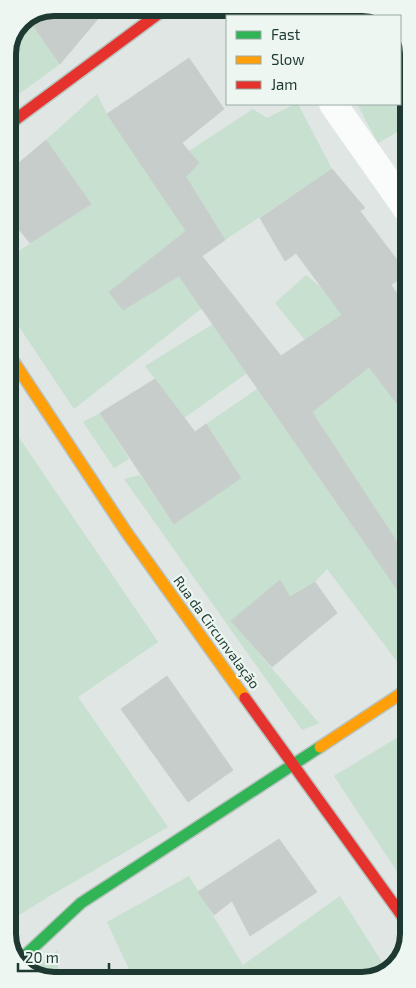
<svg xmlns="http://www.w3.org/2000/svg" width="416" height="988" font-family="'Exo 2',sans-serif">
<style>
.green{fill:#c7e0cf}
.building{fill:#c7cdca;stroke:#c8cfcc}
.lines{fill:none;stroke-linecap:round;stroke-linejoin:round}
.fast-casing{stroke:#b8c3be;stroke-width:14}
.slow-casing{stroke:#b8c3be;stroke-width:14}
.jam-casing{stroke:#b8c3be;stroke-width:14}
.street{stroke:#fafbfb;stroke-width:28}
.fast{stroke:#30b455;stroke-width:11}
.slow{stroke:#ff9f0a;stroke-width:11}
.jam{stroke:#e5322d;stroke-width:11}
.labels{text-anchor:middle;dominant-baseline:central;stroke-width:4.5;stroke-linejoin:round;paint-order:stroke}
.street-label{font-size:14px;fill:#1e3931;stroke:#edf6f1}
.rim{fill:none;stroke:#1e3931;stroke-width:6}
</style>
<rect width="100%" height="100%" fill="#dfe6e3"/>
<!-- green -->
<g class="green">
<path d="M28,18l32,46 -52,38v-50l14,-31z"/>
<path d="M406,54v73l-28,16 -21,-39h43v-46z"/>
<path d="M97,94l10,20 80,116 -78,62 14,17 56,-33 23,32 -128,101 -66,-99v-52l83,-54 -45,-64z"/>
<path d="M295,104h3l34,65 -107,71 -39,-63 13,-14 -10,-12 64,-42 14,9z"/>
<path d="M306,275l18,15 20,27v17l63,83v119l-10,6 -85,-130 30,-24 -37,-48 -30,-37z"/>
<path d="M213,324l34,49 -63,45 -39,-52z"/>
<path d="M257,389l146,209 5,1v77l-81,-107 -12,13 -25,15 -10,-17 -49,41 88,102 -17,7 -178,-251 16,-4 34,49 67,-46 -35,-54z"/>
<path d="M100,413l29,46 -15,9 -31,-46z"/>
<path d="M9,423l149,219 -80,55 90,130 -120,70 -38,24z"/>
<path d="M408,731v157l-74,-112z"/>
<path d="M189,876l54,89 97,-69 47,74 -11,8 -242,2 -27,-58z"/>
<path d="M58,950v30h-7l-22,-8z"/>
</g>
<!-- building -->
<g class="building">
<path d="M55,8h52l-47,56 -32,-46z"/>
<path d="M189,58l35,51 -42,34 17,20 -13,14 39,63 -23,16 79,100 61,-41 -46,-62 -11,8 -25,-43 72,-49 33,39 -5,3 47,62 -16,12 16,22v110l-38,-50 -57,45 85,130 10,-6 1,69 -229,-329 -56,34 -14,-18 77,-61 -79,-117z"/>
<path d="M46,140l45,64 -61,39 -22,-27v-44z"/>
<path d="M155,379l40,53 11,-8 35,54 -67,46 -74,-111z"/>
<path d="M280,580l10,17 25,-15 22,31 -65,54 -41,-46z"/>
<path d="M167,676l66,94 -45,32 -67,-93z"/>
<path d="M279,839l38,53 -67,44 -18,-35 -18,14 -16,-23z"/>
</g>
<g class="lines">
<!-- fast casing -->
<g class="fast-casing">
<path id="fast" d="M19,961l62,-58 239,-156"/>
</g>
<!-- slow casing -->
<g class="slow-casing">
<g id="slow">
<path d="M8,353l119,180 118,165"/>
<path d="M320,747l88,-58"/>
</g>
</g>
<!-- jam casing -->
<g class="jam-casing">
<g id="jam">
<path d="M8,125l158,-117"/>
<path d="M245,698l163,226"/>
</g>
</g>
<!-- street -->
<g class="street">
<path d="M266,8l6,8"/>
<path d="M333,104l74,105"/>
</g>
<!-- fast -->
<use href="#fast" class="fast"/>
<!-- slow -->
<use href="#slow" class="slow"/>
<!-- jam -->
<use href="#jam" class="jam"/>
</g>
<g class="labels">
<!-- street labels -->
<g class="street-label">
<text transform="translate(217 632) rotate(54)">Rua da Circunvalação</text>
</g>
</g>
<!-- crop -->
<path d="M0 0H416V988H0ZM54 16H362A38 38 0 0 1 400 54V934A38 38 0 0 1 362 972H54A38 38 0 0 1 16 934V54A38 38 0 0 1 54 16Z" fill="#edf6f1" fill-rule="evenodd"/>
<path class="rim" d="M54 16H362A38 38 0 0 1 400 54V934A38 38 0 0 1 362 972H54A38 38 0 0 1 16 934V54A38 38 0 0 1 54 16Z"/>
<!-- legend -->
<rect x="226" y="15" width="175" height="90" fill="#edf6f1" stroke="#9aaaa4"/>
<rect x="236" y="31" width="25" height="8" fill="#30b455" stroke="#9aaaa4"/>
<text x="271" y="40" font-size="15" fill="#1e3931">Fast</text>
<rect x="236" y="56" width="25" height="8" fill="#ff9f0a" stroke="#9aaaa4"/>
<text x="271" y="65" font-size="15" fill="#1e3931">Slow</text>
<rect x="236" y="81" width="25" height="8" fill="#e5322d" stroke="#9aaaa4"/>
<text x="271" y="90" font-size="15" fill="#1e3931">Jam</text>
<!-- scale -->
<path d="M18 963v8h91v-8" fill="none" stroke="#1e3931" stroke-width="2.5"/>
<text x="25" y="963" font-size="15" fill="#1e3931" stroke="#edf6f1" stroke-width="4" paint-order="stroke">20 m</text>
</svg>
